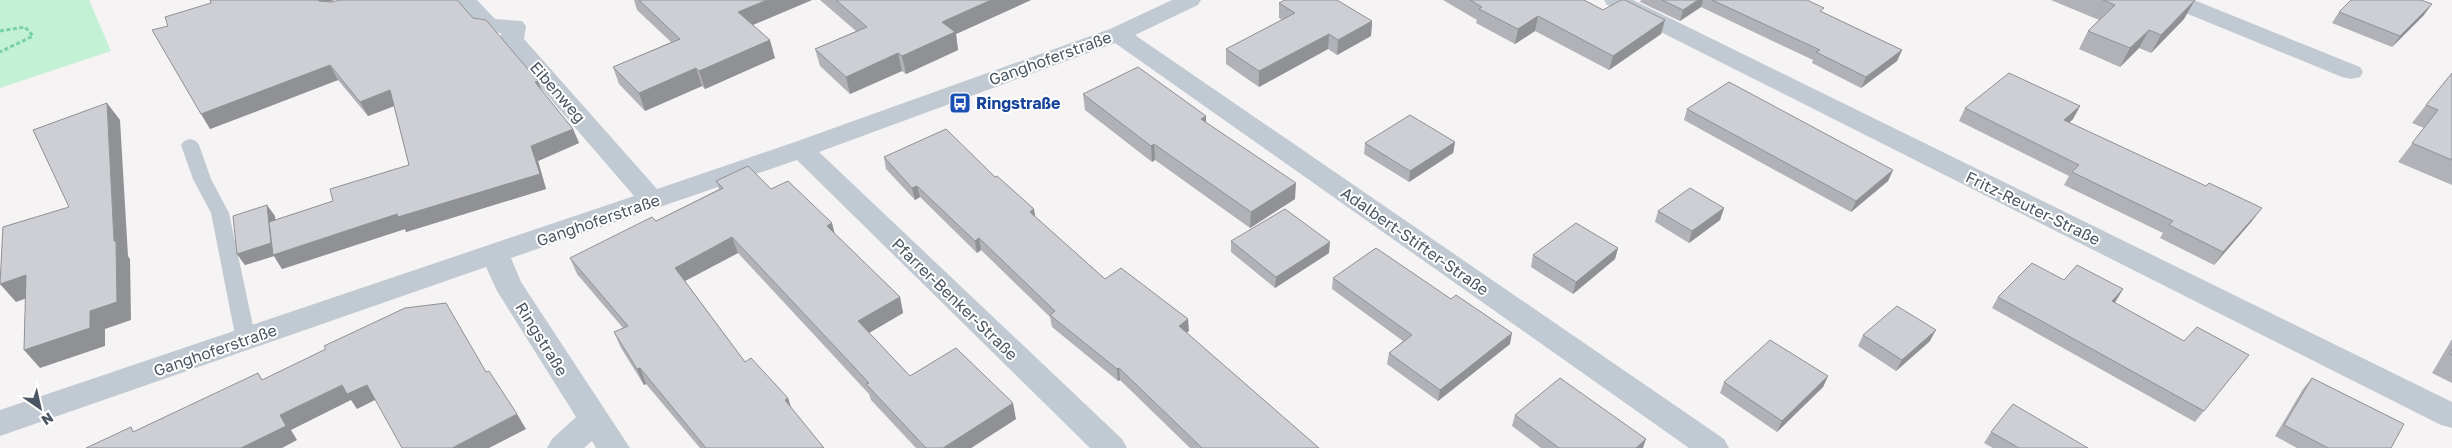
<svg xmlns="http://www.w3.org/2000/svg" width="2452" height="448" font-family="'Golos Text',sans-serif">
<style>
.green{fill:#c3f1d5}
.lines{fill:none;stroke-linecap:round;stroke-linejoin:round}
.path{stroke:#7ad0a6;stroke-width:3;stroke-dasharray:4 2.5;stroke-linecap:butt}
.lane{fill:#c1cad2;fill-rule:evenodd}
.street{fill:#c1cad2;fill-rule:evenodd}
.wall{fill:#b0b2b7}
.shaded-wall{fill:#909195}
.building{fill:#cdcfd5;stroke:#909195}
.labels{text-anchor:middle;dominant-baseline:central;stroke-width:4;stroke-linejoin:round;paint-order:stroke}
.street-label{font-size:16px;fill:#4a5661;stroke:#fff}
.transit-label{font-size:16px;font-weight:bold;fill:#164399;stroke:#fff;text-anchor:start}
</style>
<rect width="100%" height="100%" fill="#f5f3f3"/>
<!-- green -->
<path class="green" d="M0,0h89l22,51 -111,37z"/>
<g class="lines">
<!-- path -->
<path class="path" d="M0,31l25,-4 8,9 -33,16"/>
<!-- lane -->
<path class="lane" d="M190,139l6,2 3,4 12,34 18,34 27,127 -3,5 -7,3 -7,-3 -3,-5 -25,-127 -18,-34 -12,-34 3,-4z"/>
<!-- street -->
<g class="street">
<path d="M453,0h24l18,19 27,2 4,5 -2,13 133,150 135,-46 318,-114 62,-29h29l-3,5 -63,30 589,404 5,9h-40l-574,-405 -296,109 303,287 5,9h-37l-293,-288 -286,98 10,24 109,166h-34l-4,-7 -8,7h-37l5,-9 24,-22 -79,-126 -11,-24 -486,169v-26l634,-214 -130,-151 -4,-5 1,-7 -20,-2z"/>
<path d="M1604,0h29l819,402v26l-11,-3 -834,-420z"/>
<path d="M2163,0h31l166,67 3,5 -3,5 -9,2 -9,-2 -176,-72z"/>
</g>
</g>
<!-- wall -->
<g class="wall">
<path d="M634,0h178l-59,25 22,33 -70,31 -3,-3 -57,25 -26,-27 -6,-17 58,-25 -34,-32z"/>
<path d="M820,0h211l-75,34 2,16 -52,24 -4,-3 -52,23 -30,-28 -5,-17 41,-18z"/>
<path d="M1443,0h141l19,10 62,10 -4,14 -52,36 -74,-39 -20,13 -39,-21 1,-3z"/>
<path d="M1641,0h166l15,12 80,38 -5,11 -36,27 -49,-25 1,-3 -112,-53 -21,14 -40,-19z"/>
<path d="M2051,0h143l-10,19 -33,34 -12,-5 -19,19 -41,-18 9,-18 11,-11z"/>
<path d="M329,2l144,16 69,73 31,38 6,14 -41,18 8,28 -140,43 -1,-3 -123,40 -8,-13 -29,9 -8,-11 38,-38v4l58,-19 76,-36 -15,-59 -26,10 -30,-36 -128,49 -42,-103 43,-23z"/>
<path d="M1279,3l93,18 -1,15 -34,19 -9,-6 -69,38 -33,-23v-15l56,-29 -3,-2z"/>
<path d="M2339,12l85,3 -32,32 -60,-24z"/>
<path d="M2452,73v112l-54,-23 26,-34 -12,-5 14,-18z"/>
<path d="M1083,94l123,22v6l89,77 -45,29 -95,-68 -3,2 -67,-52z"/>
<path d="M2080,106l-7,13 -4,4 183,98 -38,44 -54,-27 3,-5 -99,-48 5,-9 -110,-55 6,-13z"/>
<path d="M1687,109l206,61 -5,11 -37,31 -167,-92z"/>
<path d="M1455,142l-2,11 -44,29 -45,-28 1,-11z"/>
<path d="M884,157l151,60 70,62 84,52 -3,2 133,115h-129l-70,-68 -2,1 -66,-54 -2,-10 -69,-67 -4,3 -57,-56 -5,3 -29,-31z"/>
<path d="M716,181l55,8 61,34 2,10 66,64 3,16 -34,20 41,43 106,43 -45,29h-55l-45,-48 -2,-6 -131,-141 -53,28 60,81 43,36 3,10 33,40h-124l-54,-64 -2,1 -23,-37 -7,-16 9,-4 -46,-54 -7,-16 86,-37 63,-32z"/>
<path d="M1724,208l-4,12 -31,23 -34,-21 3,-11z"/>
<path d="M1231,241l98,12 -54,35 -44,-36z"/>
<path d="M1618,248l-3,11 -42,35 -42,-27 2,-12z"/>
<path d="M1333,278l177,66 -72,57 -51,-37 2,-11 14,-12 -71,-52z"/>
<path d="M2064,280l59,9 -9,14 70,38 56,25 -45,56 -203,-114 6,-11z"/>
<path d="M1863,335l67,6 -34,30 -38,-25z"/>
<path d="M2452,339v44l-20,-10z"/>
<path d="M1828,376l-5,11 -46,45 -57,-39 4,-11z"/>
<path d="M2312,378l79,70h-94l-22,-12 28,-47z"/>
<path d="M1515,415l128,33h-102l-29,-22z"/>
<path d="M1991,432l97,16h-95l-9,-5z"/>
</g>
<!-- shaded-wall -->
<g class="shaded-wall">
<path d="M318,0h17l-9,3 -3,7z"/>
<path d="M767,0h45l-69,29 -5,-17z"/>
<path d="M991,0h40l-75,34 2,16 -52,24 -4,-18 40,-34z"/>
<path d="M1698,0h5l-2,7 -21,14 3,-11z"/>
<path d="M2195,0l-11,19 -33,34 10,-18z"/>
<path d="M2432,4l-8,11 -32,32 8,-11z"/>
<path d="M1538,16l-3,15 -20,13 3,-15z"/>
<path d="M1665,20l-4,14 -52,36 4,-14z"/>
<path d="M1372,21l-1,15 -34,19 1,-15z"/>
<path d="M2149,30l-10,18 -19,19 10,-19z"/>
<path d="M1329,34l-1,15 -69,38v-16z"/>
<path d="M770,40l5,18 -70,31 -6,-18z"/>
<path d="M1902,50l-5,11 -36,27 5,-11z"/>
<path d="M898,53l4,18 -52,23 -4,-17z"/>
<path d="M330,65l8,15 -128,49 -9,-15z"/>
<path d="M696,68l6,18 -57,25 -6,-18z"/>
<path d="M538,81l6,15 -9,-14z"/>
<path d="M390,90l7,15 -29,11 -8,-14z"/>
<path d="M107,103l13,17 8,136 2,3 1,61 -26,9v17l-65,22 -16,-18 66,-39 24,-70z"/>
<path d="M2080,106l-7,13 -16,14 7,-13z"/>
<path d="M1206,116v16l-5,-13z"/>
<path d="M573,129l6,14 -41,18 8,28 -140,43 -1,-3 -123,40 -8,-13 -29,9 -8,-11 30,-49 8,11 4,36z"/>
<path d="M1455,142l-2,11 -44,29 1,-11z"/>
<path d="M1154,144l1,16 -3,2 -1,-16z"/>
<path d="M1893,170l-5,11 -37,31 5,-11z"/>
<path d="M1296,183l-1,16 -45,29 1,-16z"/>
<path d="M917,186l3,11 -5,3 -3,-12z"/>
<path d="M1724,208l-4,12 -31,23 3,-12z"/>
<path d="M2262,208l-10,13 -38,44 9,-13z"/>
<path d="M1034,209l2,12 -6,-9z"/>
<path d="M832,223l4,16 -9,-13z"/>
<path d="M732,237l6,16 -57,30 -6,-15z"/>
<path d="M979,238l2,12 -4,3 -2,-12z"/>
<path d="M1330,242l-1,11 -54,35 1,-11z"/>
<path d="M1618,248l-3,11 -42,35 3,-12z"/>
<path d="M26,275l15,18 -25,9 -16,-18z"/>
<path d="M2123,289l-7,12 -11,12 7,-12z"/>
<path d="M900,297l3,16 -41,24 -4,-16z"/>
<path d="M1188,319l1,12 -10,7v-12z"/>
<path d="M1936,330l-6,11 -34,30 6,-11z"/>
<path d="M1512,333l-2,11 -72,57 2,-11z"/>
<path d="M640,368l6,16 -2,1 -7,-16z"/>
<path d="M1119,368l1,12 -2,1 -1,-12z"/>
<path d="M1828,376l-5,11 -46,45 5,-11z"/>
<path d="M342,385h25l10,14 -20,10 -6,-9 -60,30 6,10 -15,8h-41l39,-33z"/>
<path d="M788,398l5,16 -8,-14z"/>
<path d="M1013,403l3,16 -45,29h-28z"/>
<path d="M517,414l9,15 -37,19h-37z"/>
<path d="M1646,439l-3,9h-7z"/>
</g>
<!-- building -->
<g class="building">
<path d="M210,0h108l1,1 13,1 8,-2h117l16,18 13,2 52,61 -3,1 38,47 -42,17 9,28 -142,43 -1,-3 -124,41 -4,-33 64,-21 -3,-12 79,-24 -19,-75 -30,12 -30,-37 -129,49 -49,-84 16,-4 -3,-9 46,-14z"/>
<path d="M639,0h128l-29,12 32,28 -71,31 -3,-3 -57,25 -26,-26 67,-28z"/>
<path d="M836,0h155l-49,22 13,10 -53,24 -4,-3 -52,24 -31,-28 52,-22z"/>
<path d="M1285,0h52l35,21 -34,19 -9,-6 -70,37 -33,-22 69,-36 -16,-10z"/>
<path d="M1470,0h114l19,10 18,-10h4l40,20 -52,36 -75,-40 -20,13 -39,-20 3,-2z"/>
<path d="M1662,0h36l-15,10z"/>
<path d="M1712,0h95l17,8 -4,3 82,39 -36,27 -50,-25 4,-2z"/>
<path d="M2103,0h92l-34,35 -12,-5 -19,18 -42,-17 27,-26z"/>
<path d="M2351,0h70l11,4 -32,32 -61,-24z"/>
<path d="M1138,67l68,49 -5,3 95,64 -45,29 -97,-68 -3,2 -68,-52z"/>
<path d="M2009,73l71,33 -16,14 142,66 3,-3 53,25 -39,44 -54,-27 4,-4 -101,-49 7,-7 -114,-57z"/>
<path d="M2452,73v87l-40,-17 26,-33 -12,-5z"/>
<path d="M1729,82l164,88 -37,31 -169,-92z"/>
<path d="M107,103l7,138h2l1,61 -27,9v17l-66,22 2,-75 -26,9 3,-57 66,-20 -36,-77z"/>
<path d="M1410,115l45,27 -45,29 -45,-28z"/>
<path d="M946,129l49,48 2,-1 37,33 -4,3 75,67 16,-11 67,51 -9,7 140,122h-117l-83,-80 -2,1 -67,-54 5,-4 -76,-73 -4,3 -58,-55 -5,2 -28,-31z"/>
<path d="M748,166l23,23 17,-8 44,42 -5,3 73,71 -42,24 52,55 46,-28 57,55 -70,45h-17l-60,-64 3,-1 -137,-146 -57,31 70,94 6,-4 37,40 -3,2 39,48h-118l-66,-80 -3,1 -23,-37 14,-6 -58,-68 82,-41 4,4 67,-33 -7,-7z"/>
<path d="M1690,188l34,20 -32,23 -34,-20z"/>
<path d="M267,205l4,38 -34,11 -4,-38z"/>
<path d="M1285,209l45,33 -54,35 -45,-36z"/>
<path d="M1576,223l42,25 -42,34 -43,-27z"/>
<path d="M1376,248l75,51 5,-4 56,38 -72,57 -51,-37 23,-18 -79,-57z"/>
<path d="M2032,263l32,17 13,-15 46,24 -11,12 72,40 13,-14 52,28 -45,56 -206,-114z"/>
<path d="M446,303l40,69 3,-1 28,43 -65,34h-50l-35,-63 -20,9 -5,-9 -62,30 6,11 -45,22h-155l45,-21 2,5 125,-59 4,7 64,-31 -2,-3 81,-38z"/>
<path d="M1897,306l39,24 -34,30 -39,-25z"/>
<path d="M1770,340l58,36 -46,45 -58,-39z"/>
<path d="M2452,349v6l-3,-2z"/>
<path d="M1560,378l86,61 -10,9h-77l-44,-33z"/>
<path d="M2312,378l92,46 -13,24h-63l-44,-23z"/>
<path d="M2013,404l75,44h-69l-28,-16z"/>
</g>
<!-- icons -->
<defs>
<g id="bus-square" transform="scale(1.125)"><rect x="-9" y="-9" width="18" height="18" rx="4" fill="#1a4fb4" stroke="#fff"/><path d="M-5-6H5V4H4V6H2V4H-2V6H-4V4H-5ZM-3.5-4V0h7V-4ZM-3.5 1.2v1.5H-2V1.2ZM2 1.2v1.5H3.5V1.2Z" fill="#fff"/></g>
</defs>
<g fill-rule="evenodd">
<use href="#bus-square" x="960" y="103"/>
</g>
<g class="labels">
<!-- street labels -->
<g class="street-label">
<text transform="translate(1050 58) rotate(-20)">Ganghoferstraße</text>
<text transform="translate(558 92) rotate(49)">Eibenweg</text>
<text transform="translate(2033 208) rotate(26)">Fritz-Reuter-Straße</text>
<text transform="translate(598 220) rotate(-19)">Ganghoferstraße</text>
<text transform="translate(1415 241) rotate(35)">Adalbert-Stifter-Straße</text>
<text transform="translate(955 299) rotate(44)">Pfarrer-Benker-Straße</text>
<text transform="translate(542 339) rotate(58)">Ringstraße</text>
<text transform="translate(215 350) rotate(-19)">Ganghoferstraße</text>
</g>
<!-- transit labels -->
<g class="transit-label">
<text x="976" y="103">Ringstraße</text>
</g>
</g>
<!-- north arrow -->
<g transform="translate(40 408) rotate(146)" stroke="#ffffff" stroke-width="4" paint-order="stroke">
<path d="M0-4L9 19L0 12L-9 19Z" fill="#4a5661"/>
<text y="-8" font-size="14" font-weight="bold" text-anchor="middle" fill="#4a5661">N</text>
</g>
</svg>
